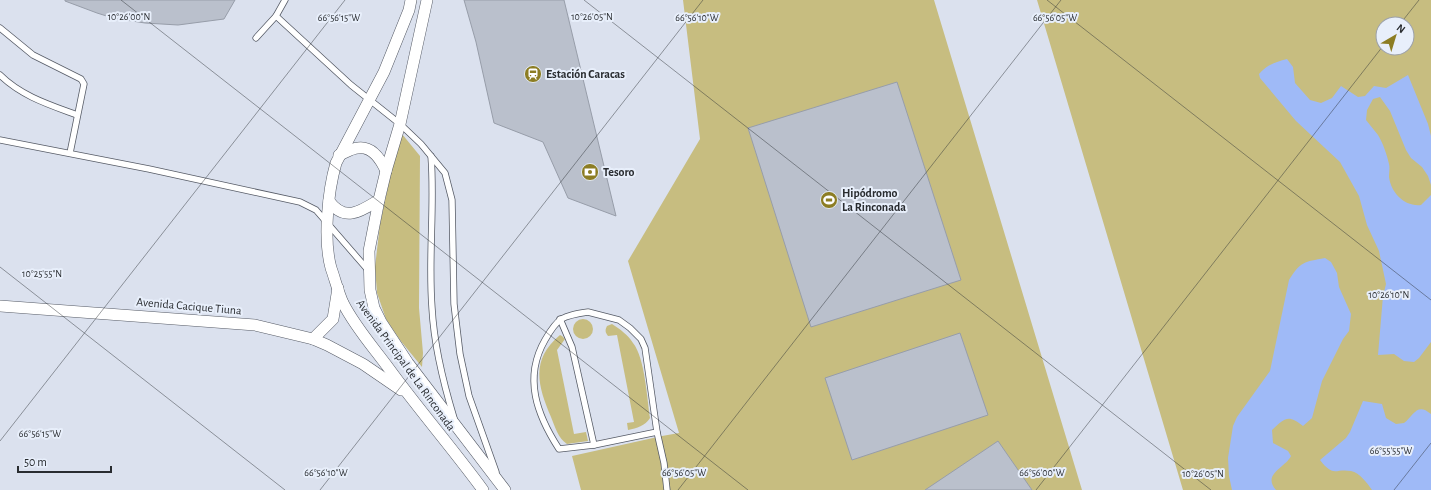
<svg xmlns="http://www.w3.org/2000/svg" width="1431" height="490" font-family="'Alegreya Sans',sans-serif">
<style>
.green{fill:#c7bd80;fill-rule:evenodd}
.water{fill:#9fbaf7}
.building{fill:#bac0cc;stroke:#979da9}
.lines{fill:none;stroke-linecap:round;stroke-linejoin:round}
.service-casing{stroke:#565b66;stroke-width:7}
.minor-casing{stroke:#565b66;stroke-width:12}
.service{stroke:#fff;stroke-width:5.5}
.minor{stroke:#fff;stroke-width:11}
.ticks{fill:none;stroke:#292c30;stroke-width:1;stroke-opacity:0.45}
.labels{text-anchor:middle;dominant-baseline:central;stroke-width:4;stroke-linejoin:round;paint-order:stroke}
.poi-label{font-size:12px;font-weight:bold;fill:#292c30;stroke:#e8effb;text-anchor:start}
.street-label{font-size:12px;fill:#292c30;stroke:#e8effb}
.ticks-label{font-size:10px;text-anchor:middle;fill:#292c30;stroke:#e8effb;stroke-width:4;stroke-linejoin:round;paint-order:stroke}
</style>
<rect width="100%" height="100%" fill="#dbe1ee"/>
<!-- green -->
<g class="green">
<path d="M683,0h251l148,490h-501l-9,-34 90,-20 17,-3 -51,-172 72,-122z"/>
<path d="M1037,0h394v490h-248zM1383,24h24v24h-24z"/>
<path d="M402,134l18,22 -1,152 4,45 -1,14 -22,-27 -14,-21 -9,-26 -2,-26 5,-43 11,-52z"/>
<circle cx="583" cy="329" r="10"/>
<path d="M612,324c8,5 16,11 21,19 12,15 14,55 17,75 -5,8 -13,10 -22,12l-1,-7 7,-1 -17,-87 -9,1c-3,-4 -3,-6 -1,-10z"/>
<path d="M560,335l2,1 3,3 -8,11 17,84 12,-2 2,9 -21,3c-9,-6 -12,-17 -16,-27 -13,-31 -21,-57 9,-82z"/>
</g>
<!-- water -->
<g class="water">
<path d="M1287,59l6,8 2,16 15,17 11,3 11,-5 9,-12 17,11 7,-1 9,-10 12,2 22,-13 20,49 3,12v49l-3,-9 -6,-9 -11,-9 -5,-8 -16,-39 -10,-14 -7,2 -6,11 -1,10c4,5 8,10 12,15 5,8 9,20 11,29 1,4 0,9 0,13 2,16 16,30 32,28l10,-10v147l-12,16 -5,4 -10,-1 -10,-7 -16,1 5,-59 3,-12 -7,-33 -12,-26 -8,-29 -19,-34 -44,-41 -36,-43 -1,-4c8,-9 16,-12 28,-15z"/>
<path d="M1325,258l6,4 6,11 2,14 12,27 -2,17 -6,8 -21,42 -10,37 -9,8c-15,-12 -18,-8 -31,4l1,13 15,8 3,5c-6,12 -29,18 -15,34h-44l-3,-14 -1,-18 5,-32 4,-9 33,-46 19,-91c12,-19 15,-18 36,-22z"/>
<path d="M1363,401l19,3 4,14 10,6 8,-1c10,-8 13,-21 27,-9v76h-59c-5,-7 -12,-17 -21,-19 -16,-3 -17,7 -31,-11l26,-22 4,-6z"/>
</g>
<!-- building -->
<g class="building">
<path d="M65,0h170l-11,19 -46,6 -33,-2 -32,-5 -16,-5 -32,-12z"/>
<path d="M464,0h100l52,216 -48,-18 -25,-56 -49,-19 -18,-81z"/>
<path d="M897,82l64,198 -150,47 -63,-199z"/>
<path d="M960,333l28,82 -136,45 -27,-82z"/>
<path d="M998,441l34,49h-107z"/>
</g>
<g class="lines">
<!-- service casing -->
<g class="service-casing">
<g id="service">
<path d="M276,16l75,69 49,39 21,20 24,29 7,27 2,104 6,50 9,42 27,76"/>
<path d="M0,28l33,27 48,24 3,5 -14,69"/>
<path d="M256,38l20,-22 9,-16"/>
<path d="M0,75c21,21 50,30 77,40"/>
<path d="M0,140l149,29 151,33 16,8 52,60"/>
<path d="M431,156c4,50 -3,101 1,152 2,37 11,74 22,110"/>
<path d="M588,312l31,8 11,8 11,11 4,9 12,84 -63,13 -35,4c-22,-34 -36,-71 -14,-109 13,-23 17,-24 43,-28z"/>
<path d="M560,319l12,28 22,98"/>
<path d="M657,432l7,31 3,27"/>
</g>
</g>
<!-- minor casing -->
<g class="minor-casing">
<g id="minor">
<path d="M411,0l-2,10 -25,62 -48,91c-8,28 -13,76 -5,105 4,11 7,24 12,35 12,24 31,45 47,67 30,41 63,79 93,120"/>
<path d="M427,0l-27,124 -14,47 -7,29 -10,51 1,39 4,18 7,14 27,41 97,127"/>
<path d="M339,155c6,-2 13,-7 19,-7 15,-2 23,12 28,23"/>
<path d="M329,201c16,22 32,10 50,-1"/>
<path d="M0,306l255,19 58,14 14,6 36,19 38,26"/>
<path d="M313,339l20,-20 5,-31"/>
</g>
</g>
<!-- service -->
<use href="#service" class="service"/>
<!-- minor -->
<use href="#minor" class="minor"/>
</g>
<!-- ticks -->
<path class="ticks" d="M121,0l627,490M584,0l627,490M1047,0l384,300M1400,24l19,-24M0,267l285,223M0,441l345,-441M320,490l383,-490M678,490l383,-490M1036,490l347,-444M1394,490l37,-47"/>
<!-- icons -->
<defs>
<g id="station-disc" transform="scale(0.9)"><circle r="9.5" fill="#8c7d23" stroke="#e8effb"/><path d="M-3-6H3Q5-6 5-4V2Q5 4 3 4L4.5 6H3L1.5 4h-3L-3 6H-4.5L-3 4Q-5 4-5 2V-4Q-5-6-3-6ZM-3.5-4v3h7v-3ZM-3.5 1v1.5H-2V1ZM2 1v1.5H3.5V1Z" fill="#fff"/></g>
<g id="bank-disc" transform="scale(0.9)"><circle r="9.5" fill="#8c7d23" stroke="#e8effb"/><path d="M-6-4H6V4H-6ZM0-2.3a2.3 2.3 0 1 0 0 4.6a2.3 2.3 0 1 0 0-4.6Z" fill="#fff"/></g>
<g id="stadium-disc" transform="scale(0.9)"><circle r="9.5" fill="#8c7d23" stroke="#e8effb"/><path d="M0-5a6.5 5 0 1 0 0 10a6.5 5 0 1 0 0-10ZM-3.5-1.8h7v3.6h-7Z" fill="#fff"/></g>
</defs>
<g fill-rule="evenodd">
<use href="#station-disc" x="533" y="74"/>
<use href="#bank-disc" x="590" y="172"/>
<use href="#stadium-disc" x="829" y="200"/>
</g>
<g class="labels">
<!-- poi labels -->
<g class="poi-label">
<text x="546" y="74">Estación Caracas</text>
<text x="603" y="172">Tesoro</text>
<text x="842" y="193">Hipódromo<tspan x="842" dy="14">La Rinconada</tspan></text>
</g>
<!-- street labels -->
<g class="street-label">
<text transform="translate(189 306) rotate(5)">Avenida Cacique Tiuna</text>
<text transform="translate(406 365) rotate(54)">Avenida Principal de La Rinconada</text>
</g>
</g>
<g class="ticks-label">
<text x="129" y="20">10°26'00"N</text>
<text x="592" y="20">10°26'05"N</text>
<text x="697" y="21">66°56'10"W</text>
<text x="339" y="21">66°56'15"W</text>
<text x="1055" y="21">66°56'05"W</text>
<text x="42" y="277">10°25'55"N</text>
<text x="1389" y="298">10°26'10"N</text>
<text x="40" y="437">66°56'15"W</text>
<text x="1391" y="454">66°55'55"W</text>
<text x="326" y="476">66°56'10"W</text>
<text x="684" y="476">66°56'05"W</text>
<text x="1042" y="476">66°56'00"W</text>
<text x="1203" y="477">10°26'05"N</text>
</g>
<!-- north arrow -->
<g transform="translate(1395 36) rotate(38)"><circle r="19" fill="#e8effb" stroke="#9ca1aa"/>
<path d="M0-3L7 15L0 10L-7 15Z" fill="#8c7d23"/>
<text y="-6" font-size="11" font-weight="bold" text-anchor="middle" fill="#292c30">N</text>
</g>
<!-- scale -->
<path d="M18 466v6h93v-6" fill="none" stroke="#292c30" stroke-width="2"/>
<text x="24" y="466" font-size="12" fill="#292c30" stroke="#e8effb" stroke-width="3" paint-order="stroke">50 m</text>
</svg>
